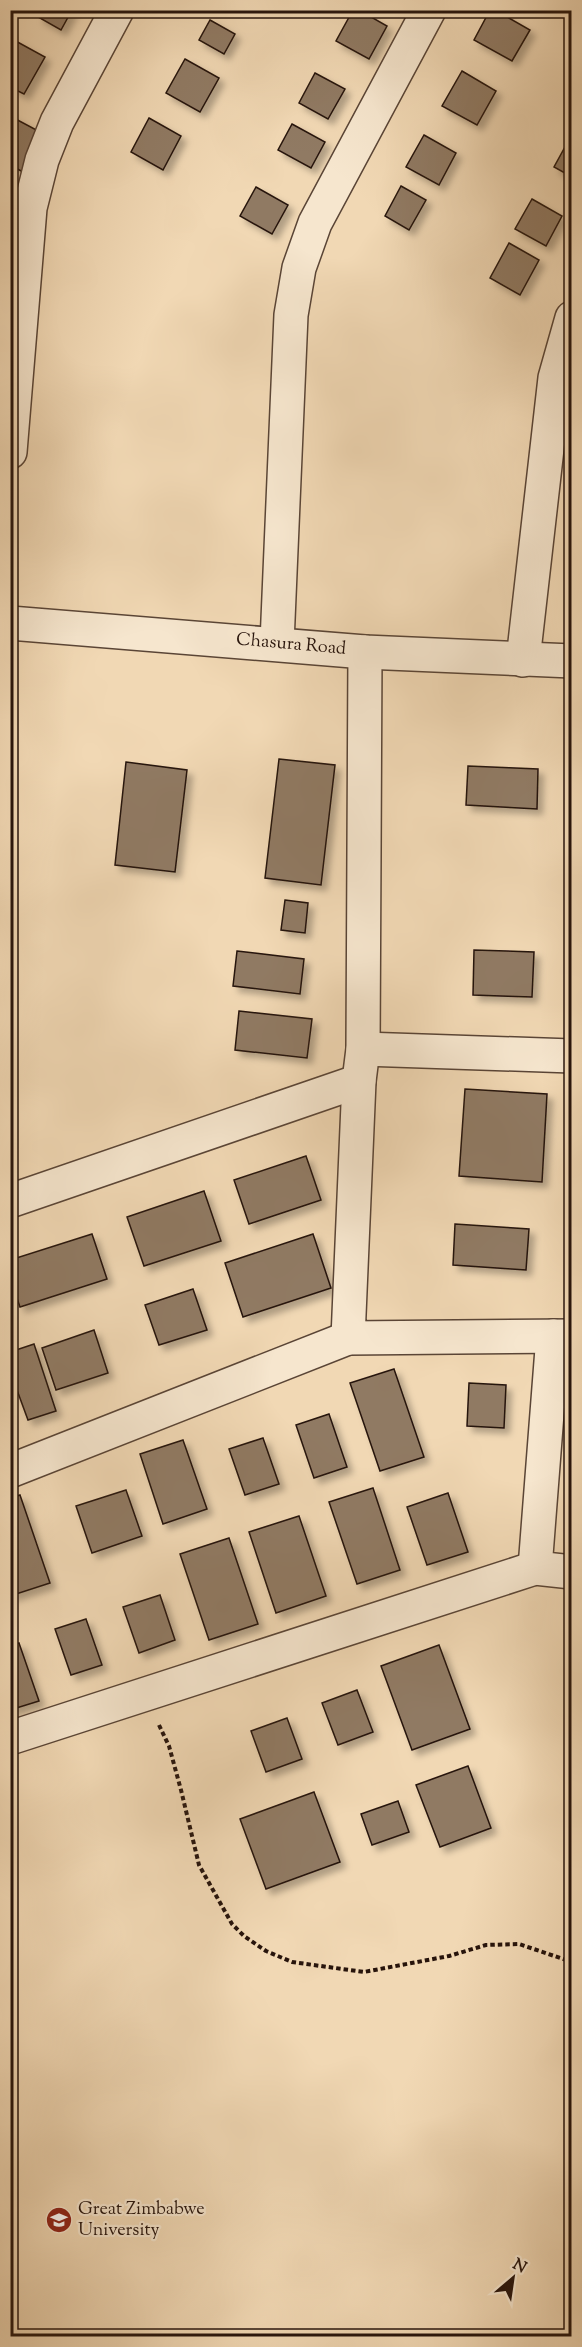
<svg xmlns="http://www.w3.org/2000/svg" width="582" height="2347" font-family="'Sorts Mill Goudy',serif">
<style>
.building{fill:#907a63;stroke:#27140c;stroke-width:1.5;filter:url(#shadow)}
.lines{fill:none;stroke-linecap:round;stroke-linejoin:round}
.minor-casing{stroke:#5a4536;stroke-width:36}
.tertiary-casing{stroke:#5a4536;stroke-width:36}
.path{stroke:#27140c;stroke-width:4;stroke-dasharray:4.5 3;stroke-linecap:butt}
.minor{stroke:#f6e6ce;stroke-width:33}
.tertiary{stroke:#f6e6ce;stroke-width:33}
.labels{text-anchor:middle;dominant-baseline:central;stroke-width:4.5;stroke-linejoin:round;paint-order:stroke}
.street-label{font-size:18px;fill:#27140c;stroke:#f6e6ce}
.poi-label{font-size:18px;fill:#27140c;stroke:#f6e6ce;text-anchor:start}
</style>
<defs>
<filter id="shadow"><feDropShadow dx="5.5" dy="5.5" stdDeviation="3" flood-color="#0004"/></filter>
</defs>
<rect width="100%" height="100%" fill="#f1d8b4"/>
<filter id="stains"><feTurbulence type="fractalNoise" baseFrequency=".00333" numOctaves="4"/><feColorMatrix values="0 0 0 0 .2 0 0 0 0 .09 0 0 0 0 .02 0 0 0 .5 -.17"/></filter>
<radialGradient id="worn" r=".72"><stop offset=".6" stop-color="#630" stop-opacity="0"/><stop offset="1" stop-color="#630" stop-opacity=".3"/></radialGradient>
<!-- building -->
<g class="building">
<path d="M41,10h31l-11,20 -23,-13z"/>
<path d="M353,10h6l28,16 -18,33 -33,-18z"/>
<path d="M490,10h5l35,20 -18,31 -38,-21z"/>
<path d="M210,20l25,14 -11,20 -25,-14z"/>
<path d="M12,39l33,18 -21,37 -14,-7z"/>
<path d="M185,59l34,19 -19,34 -34,-19z"/>
<path d="M462,71l34,20 -19,34 -35,-19z"/>
<path d="M315,73l30,16 -17,30 -29,-16z"/>
<path d="M10,116l34,18 -21,38 -13,-7z"/>
<path d="M149,118l32,18 -18,34 -32,-18z"/>
<path d="M292,124l33,18 -14,26 -33,-18z"/>
<path d="M424,135l32,18 -17,32 -33,-18z"/>
<path d="M571,136h1v41l-18,-10z"/>
<path d="M401,186l25,14 -17,30 -24,-14z"/>
<path d="M256,187l32,18 -16,29 -32,-18z"/>
<path d="M532,199l30,17 -16,30 -31,-17z"/>
<path d="M509,243l30,17 -19,35 -30,-17z"/>
<path d="M279,759l56,6 -14,120 -56,-7z"/>
<path d="M126,762l61,8 -12,102 -60,-7z"/>
<path d="M468,766l70,3 -1,40 -71,-4z"/>
<path d="M285,900l23,3 -3,30 -24,-3z"/>
<path d="M474,950l60,2 -2,45 -59,-2z"/>
<path d="M237,951l67,8 -4,35 -67,-8z"/>
<path d="M239,1011l73,8 -5,39 -72,-8z"/>
<path d="M465,1089l82,5 -5,88 -83,-6z"/>
<path d="M306,1156l15,44 -72,24 -15,-44z"/>
<path d="M204,1191l17,50 -77,25 -17,-49z"/>
<path d="M455,1224l74,5 -3,41 -73,-5z"/>
<path d="M92,1234l15,45 -87,28 -10,-29v-18z"/>
<path d="M313,1234l18,54 -88,29 -18,-54z"/>
<path d="M193,1289l14,41 -48,15 -14,-40z"/>
<path d="M94,1330l14,43 -52,17 -14,-42z"/>
<path d="M34,1344l22,67 -28,9 -18,-49v-19z"/>
<path d="M394,1369l30,88 -44,14 -30,-88z"/>
<path d="M469,1383l37,2 -2,43 -37,-2z"/>
<path d="M329,1414l18,53 -33,11 -18,-53z"/>
<path d="M263,1438l16,46 -34,11 -16,-46z"/>
<path d="M183,1440l24,69 -44,15 -23,-70z"/>
<path d="M373,1488l27,82 -43,14 -28,-82z"/>
<path d="M126,1490l16,46 -50,17 -16,-47z"/>
<path d="M448,1493l20,59 -41,13 -20,-58z"/>
<path d="M20,1495l30,88 -40,13v-98z"/>
<path d="M299,1516l27,80 -50,17 -27,-81z"/>
<path d="M229,1538l29,86 -49,16 -29,-86z"/>
<path d="M160,1595l15,45 -36,13 -16,-46z"/>
<path d="M86,1619l16,46 -31,10 -16,-46z"/>
<path d="M19,1643l20,58 -29,9v-64z"/>
<path d="M439,1645l31,84 -58,21 -31,-84z"/>
<path d="M357,1690l16,42 -35,13 -16,-42z"/>
<path d="M287,1718l15,41 -36,13 -15,-41z"/>
<path d="M468,1766l23,62 -51,19 -24,-62z"/>
<path d="M314,1792l26,70 -74,27 -26,-70z"/>
<path d="M398,1801l11,31 -37,13 -11,-31z"/>
</g>
<g class="lines">
<!-- minor casing -->
<g class="minor-casing">
<g id="minor">
<path d="M10,452l20,-244 12,-48 15,-38 60,-112"/>
<path d="M277,643l14,-328 8,-47 16,-45 114,-213"/>
<path d="M365,652l-2,397 -4,32 -11,257 224,-2"/>
<path d="M363,1049l209,7"/>
<path d="M10,1201l349,-120"/>
<path d="M553,1336l-18,232 37,4"/>
<path d="M10,1471l338,-133"/>
<path d="M10,1738l525,-170"/>
</g>
</g>
<!-- tertiary casing -->
<g class="tertiary-casing">
<g id="tertiary">
<path d="M10,623l355,29 207,9"/>
<path d="M523,660l32,-282 17,-60"/>
</g>
</g>
<!-- path -->
<path class="path" d="M159,1725l10,21 12,44 18,75 33,59 12,12 22,15 26,11 72,10 85,-16 37,-11 33,-1 53,18"/>
<!-- minor -->
<use href="#minor" class="minor"/>
<!-- tertiary -->
<use href="#tertiary" class="tertiary"/>
</g>
<!-- icons -->
<defs>
<g id="university-disc" transform="scale(1.35)"><circle r="9.5" fill="#8f2418" stroke="#f6e6ce"/><path d="M0-5L7-2L0 1L-7-2ZM-4 1L0 2.5L4 1V4Q0 6-4 4Z" fill="#fff"/></g>
</defs>
<g fill-rule="evenodd">
<use href="#university-disc" x="59" y="2220"/>
</g>
<g class="labels">
<!-- street labels -->
<g class="street-label">
<text transform="translate(291 645) rotate(5)">Chasura Road</text>
</g>
<!-- poi labels -->
<g class="poi-label">
<text x="78" y="2210">Great Zimbabwe<tspan x="78" dy="21">University</tspan></text>
</g>
</g>
<!-- margin -->
<rect width="582" height="2347" fill="none" stroke="#f1d8b4" stroke-width="36"/>
<rect x="12" y="12" width="558" height="2323" fill="none" stroke="#27140c" stroke-width="3"/>
<rect x="18" y="18" width="546" height="2311" fill="none" stroke="#27140c" stroke-width="1.5"/>
<!-- north arrow -->
<g transform="translate(513 2278) rotate(29)" stroke="#f6e6ce" stroke-width="4.5" paint-order="stroke">
<path d="M0-4.5L10 22L0 15L-10 22Z" fill="#27140c"/>
<text y="-9" font-size="16" font-weight="bold" text-anchor="middle" fill="#27140c">N</text>
</g>
<rect width="100%" height="100%" filter="url(#stains)"/>
<rect width="100%" height="100%" fill="url(#worn)"/>
</svg>
